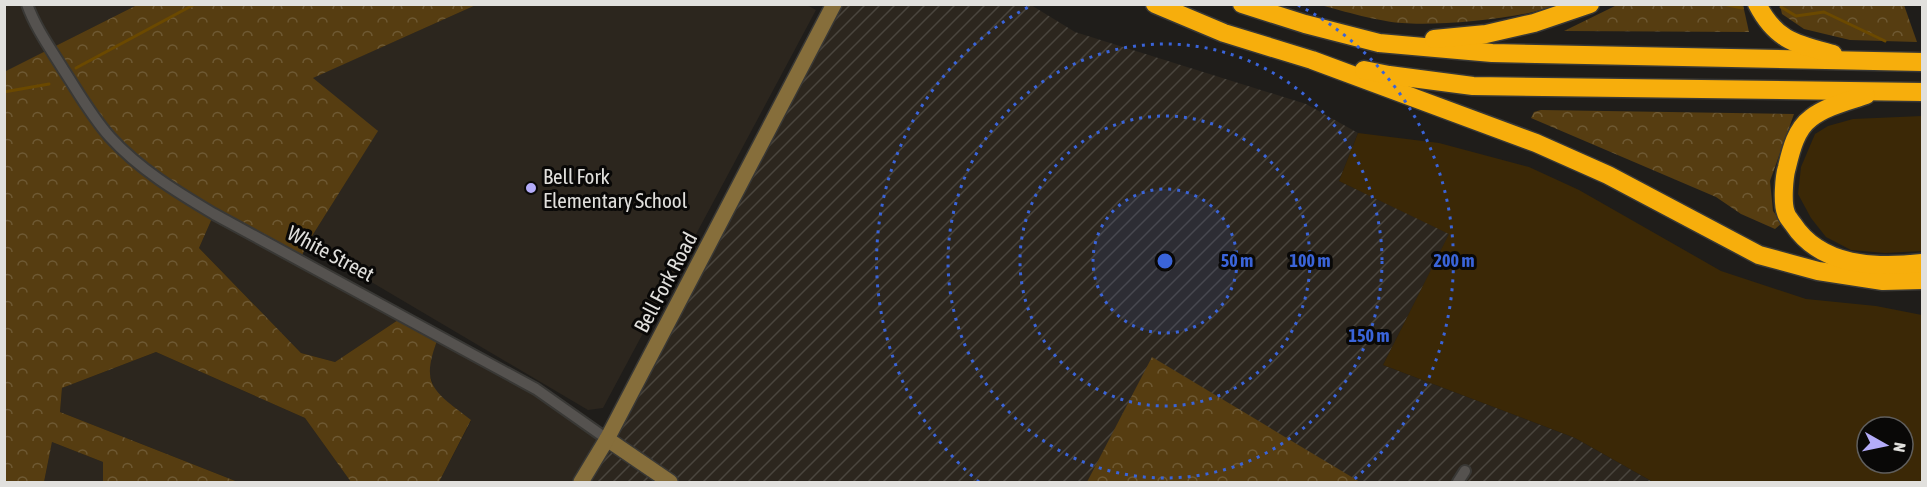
<svg xmlns="http://www.w3.org/2000/svg" width="1927" height="487" font-family="'Asap Condensed',sans-serif">
<style>
.built{fill:#2c261e}
.industrial{fill:url(#industrial-furrows)}
.grass{fill:#3b2806;fill-rule:evenodd}
.forest{fill:url(#forest-crowns)}
.lines{fill:none;stroke-linecap:round;stroke-linejoin:round}
.stream{stroke:#6b4900;stroke-width:3}
.street-casing{stroke:#393835;stroke-width:14}
.secondary-casing{stroke:#393835;stroke-width:18}
.highway-casing{stroke:#393835;stroke-width:21}
.street{stroke:#55524f;stroke-width:10}
.secondary{stroke:#866e3b;stroke-width:15}
.highway{stroke:#f7ae0c;stroke-width:18}
.ring{fill:none;stroke:#3a64d9;stroke-width:3;stroke-dasharray:3 6}
.poi-dot{fill:#b4acf9;stroke:#090807;stroke-width:2}
.labels{text-anchor:middle;dominant-baseline:central;stroke-width:6;stroke-linejoin:round;paint-order:stroke}
.poi-label{font-size:21px;fill:#e1e0dd;stroke:#090807;text-anchor:start}
.street-label{font-size:21px;fill:#e1e0dd;stroke:#090807}
.centre{fill:#3a64d9;stroke:#090807;stroke-width:3}
.ring-label{font-size:18px;text-anchor:middle;font-weight:bold;fill:#3a64d9;stroke:#090807;stroke-width:6;stroke-linejoin:round;paint-order:stroke}
</style>
<defs>
<pattern id="industrial-furrows" width="10" height="10" patternUnits="userSpaceOnUse" patternTransform="scale(1.5)"><rect width="10" height="10" fill="#2c261e"/><path d="M-1 1l2-2M0 10L10 0M9 11l2-2" fill="none" stroke="#4a453e"/></pattern>
<pattern id="forest-crowns" width="20" height="18" patternUnits="userSpaceOnUse" patternTransform="scale(1.5)"><rect width="20" height="18" fill="#563d11"/><path d="M2 6a3 3 0 1 1 6 0M12 15a3 3 0 1 1 6 0" fill="none" stroke="#6e5933"/></pattern>
</defs>
<rect width="100%" height="100%" fill="#1f1d1a"/>
<!-- built -->
<g class="built">
<path d="M805,4l11,6 -213,398 -15,2 -281,-166 70,-112 -65,-54 164,-73z"/>
<path d="M5,5h132l-132,67z"/>
<path d="M214,214l190,102 -69,46 -34,-9 -102,-105z"/>
<path d="M439,336l97,53 71,50 -26,43h-142l32,-61 -35,-28 -6,-17v-17z"/>
<path d="M156,352l149,66 46,64h-113l-178,-70 2,-24z"/>
<path d="M52,442l51,20v20h-59z"/>
</g>
<!-- industrial -->
<path class="industrial" d="M834,4l197,1 44,27 231,72 52,29 -19,48 111,52 -67,132 192,73 78,44h-1072z"/>
<!-- grass -->
<g class="grass">
<path d="M1922,116v135l-37,2 -34,-3 -25,-13 -15,-19 -13,-24 3,-27 14,-33 13,-8 25,-7z"/>
<path d="M1358,133l81,10 90,24 50,23 142,81 85,28 70,7 46,9v167h-269l-78,-44 -192,-73 66,-131 -110,-53zM1867,427h36v36h-36z"/>
</g>
<!-- forest -->
<g class="forest">
<path d="M137,5h339l-163,73 65,53 -71,113 -7,16 -86,-46 -15,34 102,105 34,9 69,-46 35,20c-20,50 -6,54 32,84l-32,62h-88l-46,-64 -149,-66 -94,36 -2,24 178,70h-135v-20l-51,-20 -8,40h-39l-1,-410z"/>
<path d="M1321,5l235,-1v1c-34,14 -117,21 -154,18 -21,-1 -60,-12 -81,-18z"/>
<path d="M1743,5l6,27 -185,-1 53,-26z"/>
<path d="M1780,5h124l13,37 -67,-2 -46,-11 -22,-15z"/>
<path d="M1541,110l253,4 -24,67 3,30 9,12 -7,6 -34,-15 -25,-17 -185,-79 3,-6z"/>
<path d="M1152,357l208,125h-273z"/>
</g>
<g class="lines">
<!-- stream -->
<g class="stream">
<path d="M1723,4l19,4"/>
<path d="M1781,7l15,9 28,-4 61,29"/>
<path d="M76,68l119,-64"/>
<path d="M4,92l45,-8"/>
</g>
<!-- street casing -->
<g class="street-casing">
<g id="street">
<path d="M27,4c8,23 23,44 36,65 15,23 29,48 47,68 29,32 67,55 104,77l322,175 71,50"/>
<path d="M1458,482l7,-11"/>
</g>
</g>
<!-- secondary casing -->
<g class="secondary-casing">
<g id="secondary">
<path d="M607,439l63,43"/>
<path d="M581,482l26,-43 227,-435"/>
</g>
</g>
<!-- highway casing -->
<g class="highway-casing">
<g id="highway">
<path d="M1155,4l69,29 88,27 224,83 72,32 151,80 59,16 65,10 39,-1"/>
<path d="M1242,4l63,20 74,19 113,10 430,9"/>
<path d="M1757,4c19,37 39,40 76,50"/>
<path d="M1434,39l52,-5 48,-11 56,-19"/>
<path d="M1364,70l25,5 84,11 449,6"/>
<path d="M1866,95c-17,6 -40,11 -55,23 -15,11 -20,32 -24,49 -3,10 -5,36 -1,46 1,4 5,8 7,11 28,43 83,44 129,39"/>
</g>
</g>
<!-- street -->
<use href="#street" class="street"/>
<!-- secondary -->
<use href="#secondary" class="secondary"/>
<!-- highway -->
<use href="#highway" class="highway"/>
</g>
<!-- distance rings -->
<circle cx="1165" cy="261" r="72" fill="#3a64d9" fill-opacity=".12"/>
<g class="ring">
<circle cx="1165" cy="261" r="72"/>
<circle cx="1165" cy="261" r="145"/>
<circle cx="1165" cy="261" r="217"/>
<path d="M979 482A289 289 0 0 1 1032 5M1298 5A289 289 0 0 1 1351 482"/>
</g>
<!-- markers -->
<circle class="poi-dot" cx="531" cy="188" r="6"/>
<g class="labels">
<!-- poi labels -->
<g class="poi-label">
<text x="543" y="176">Bell Fork<tspan x="543" dy="24">Elementary School</tspan></text>
</g>
<!-- street labels -->
<g class="street-label">
<text transform="translate(331 253) rotate(28)">White Street</text>
<text transform="translate(665 282) rotate(-62)">Bell Fork Road</text>
</g>
</g>
<circle cx="1165" cy="261" r="9" class="centre"/>
<g class="ring-label">
<text x="1237" y="267">50 m</text>
<text x="1310" y="267">100 m</text>
<text x="1454" y="267">200 m</text>
<text x="1369" y="342">150 m</text>
</g>
<!-- border -->
<rect width="1927" height="487" fill="none" stroke="#e1e0dd" stroke-width="12"/>
<!-- north arrow -->
<g transform="translate(1885 445) rotate(99)"><circle r="28" fill="#090807" stroke="#5f5e5d" stroke-width="1.5"/>
<path d="M0-4.5L10 22L0 15L-10 22Z" fill="#b4acf9"/>
<text y="-9" font-size="16" font-weight="bold" text-anchor="middle" fill="#e1e0dd">N</text>
</g>
</svg>
